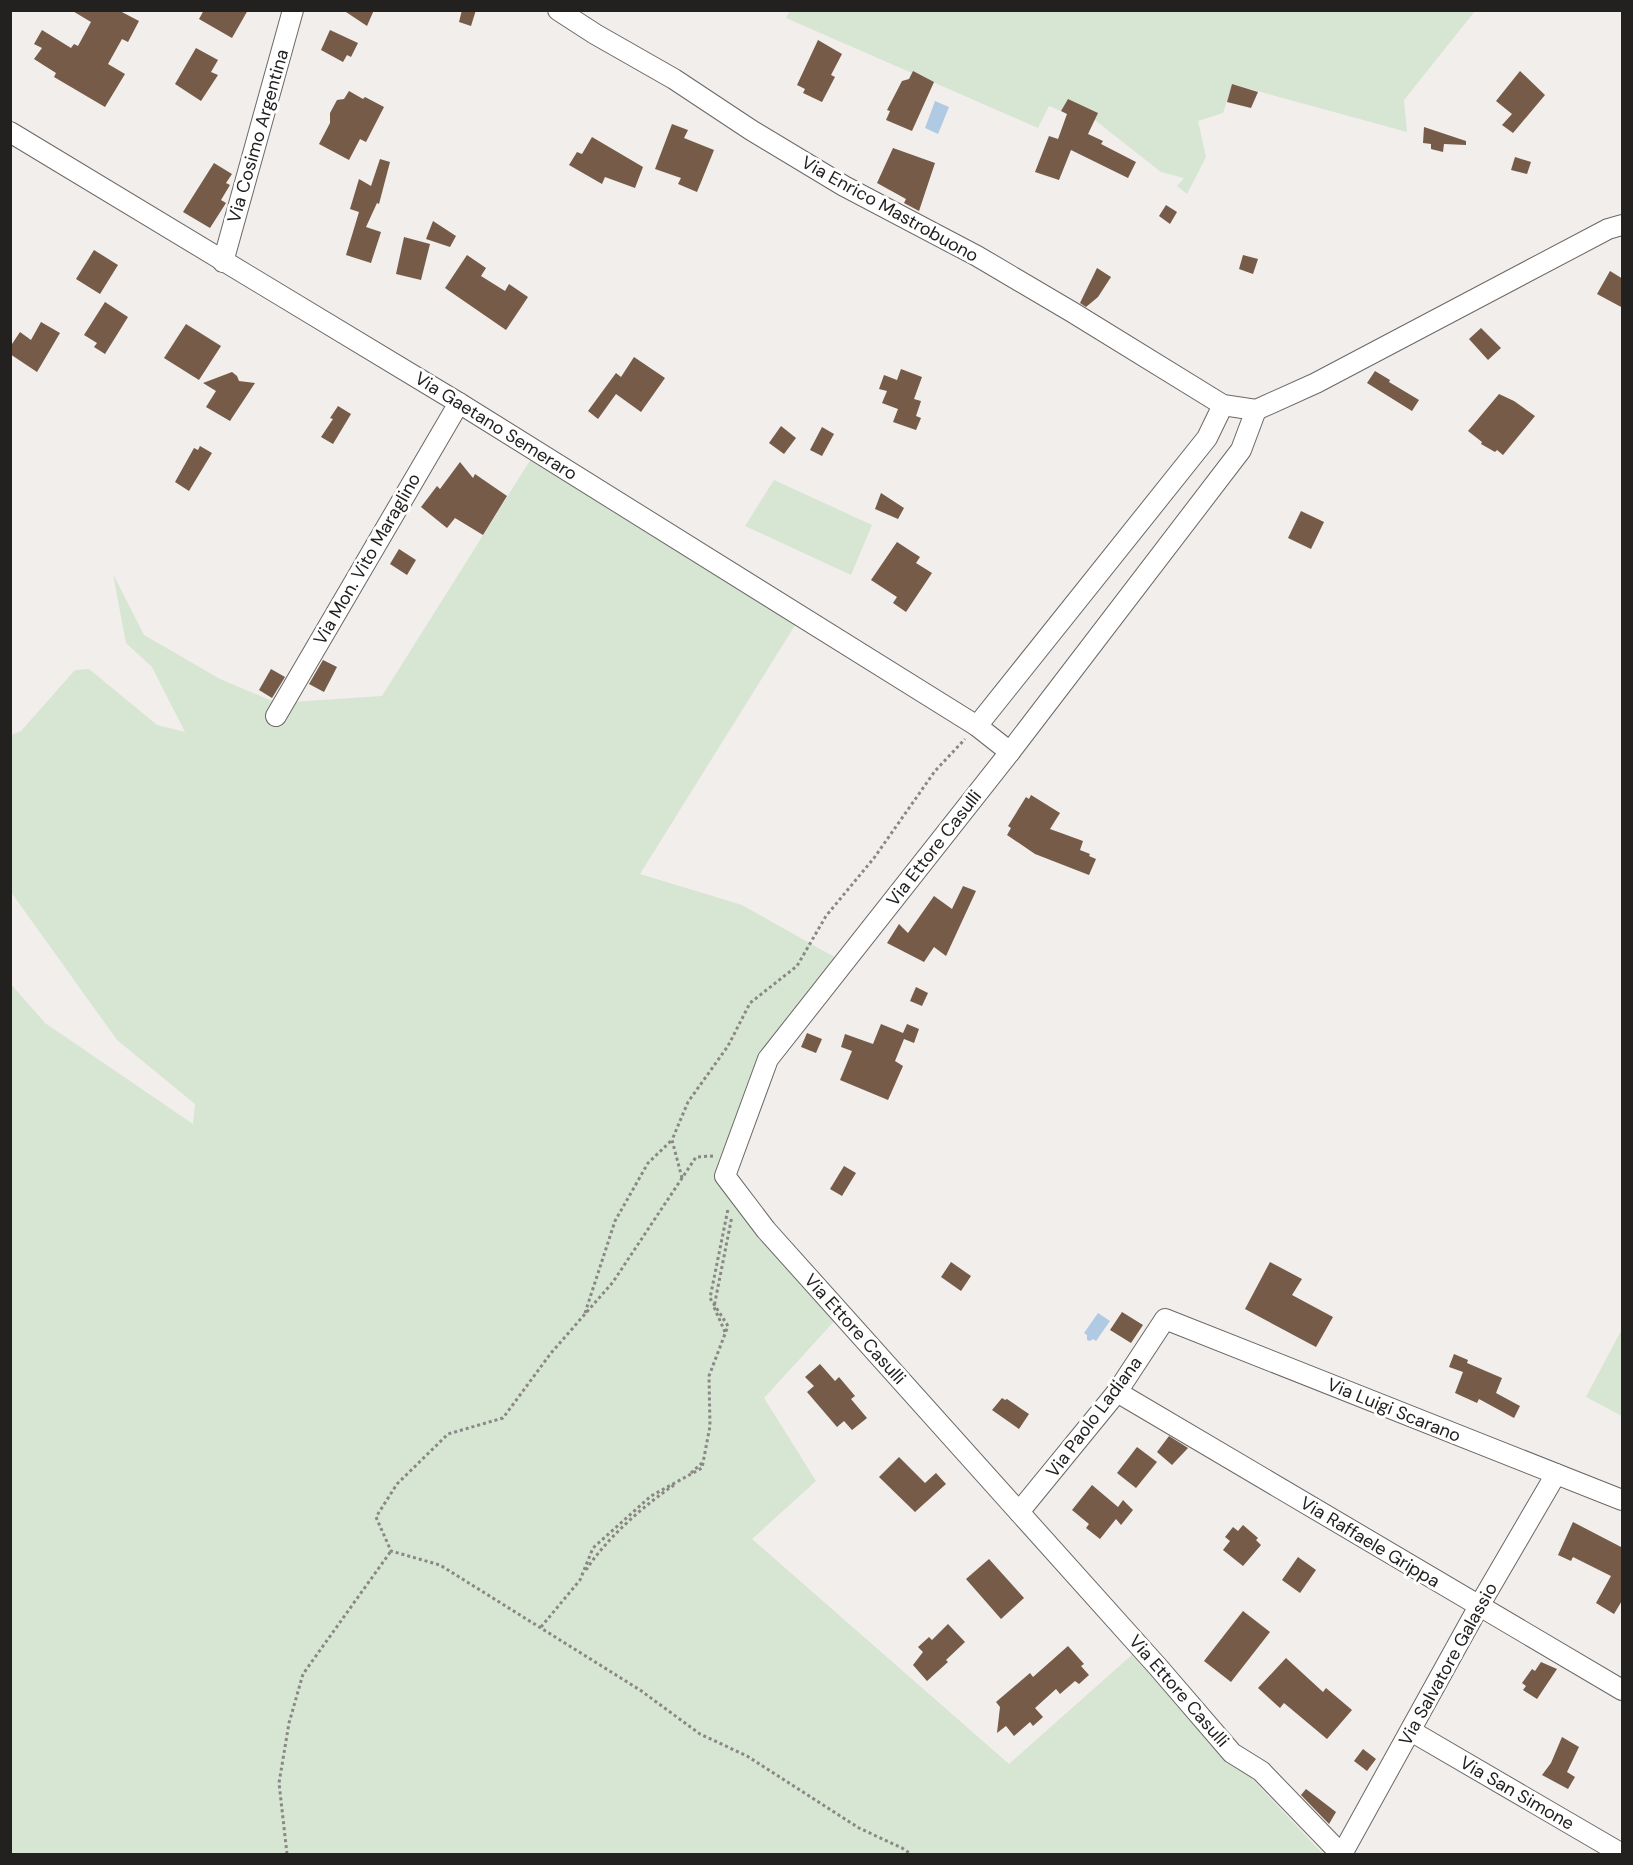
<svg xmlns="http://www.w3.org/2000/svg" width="1633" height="1865" font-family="'DM Sans',sans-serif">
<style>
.green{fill:#d7e5d3}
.water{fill:#b1cae3}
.building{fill:#755b48}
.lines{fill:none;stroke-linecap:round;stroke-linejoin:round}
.minor-casing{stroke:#6b6866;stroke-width:22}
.path{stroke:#8a8785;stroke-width:3;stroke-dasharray:3 3;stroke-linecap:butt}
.minor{stroke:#fff;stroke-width:20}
.labels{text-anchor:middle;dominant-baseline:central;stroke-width:6;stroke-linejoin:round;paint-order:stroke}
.street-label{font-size:18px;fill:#222120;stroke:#fff}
</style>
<rect width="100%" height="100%" fill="#f2eeeb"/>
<!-- green -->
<g class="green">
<path d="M790,10l685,1 -71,89 3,32 -175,-48 -9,29 -25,8 8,36 -19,37 -10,-8 7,-8 -23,-6 -93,-73 -7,12 -12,-5 -11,22 -252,-110z"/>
<path d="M531,459l266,163 -157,252 102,31 96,54 -74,101 -40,113 115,143 -75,82 52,83 -64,58 257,225 125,-111 189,201h-1312l-1,-871 35,40 148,101 2,-20 -78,-64 -106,-148v-157l10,-4 54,-61 14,-1 68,56 28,7 -33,-65 -26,-24 -13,-69 31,61 76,44 57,24 105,-7z"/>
<path d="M774,480l98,45 -21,50 -106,-49z"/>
<path d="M1622,1329v87l-36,-19z"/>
</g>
<!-- water -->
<g class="water">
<path d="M935,101l14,6 -11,27 -13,-6z"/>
<path d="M1098,1313l12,8 -14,20 -3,-2 -3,2 -3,-1v-5l-3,-2z"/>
</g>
<!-- building -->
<g class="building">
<path d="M71,10h47l21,11 -11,21 -6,-3 -14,25 17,10 -20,33 -51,-30 2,-4 -22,-14 8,-11 -8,-4 8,-14 29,18 3,-4 4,2 13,-24z"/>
<path d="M204,10h44l-16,28 -33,-19z"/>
<path d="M343,10h31l-7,16z"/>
<path d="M462,10h14l-5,16 -12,-4z"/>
<path d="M330,30l28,13 -7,14 -4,-2 -4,7 -22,-12z"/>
<path d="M818,40l24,14 -11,21 4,2 -13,25 -19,-9 2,-4 -8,-4z"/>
<path d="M196,48l22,12 -7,12 7,3 -17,26 -26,-17z"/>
<path d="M913,71l21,11 -22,49 -26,-11 4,-9 -3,-1 15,-29 7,-2z"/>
<path d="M1520,71l25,24 -32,38 -11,-8 10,-11 -16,-13z"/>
<path d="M1232,84l26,8 -7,16 -24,-6z"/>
<path d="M349,91l14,8 2,-2 19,10 -18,35 -6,-3 -11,21 -30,-16 11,-21v-10l7,-13 7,-1z"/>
<path d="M1068,99l30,14 -10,21 15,7 -2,3 35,18 -8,16 -57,-28 -12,30 -24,-8 14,-36 9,3 9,-25 -6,-3z"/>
<path d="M672,124l16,6 -4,8 30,12 -17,42 -19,-8 3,-6 -26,-9z"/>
<path d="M1424,127l42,14v4l-22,-1 -1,8 -12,-3v-5l-8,-1z"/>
<path d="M592,137l51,30 -8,21 -30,-11 -3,7 -33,-19 8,-13 5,2z"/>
<path d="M893,148l42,15 -16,48 -15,-8 2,-4 -29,-16z"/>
<path d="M1515,157l16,5 -4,12 -16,-4z"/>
<path d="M380,159l10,3 -11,42 -2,-1 -11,24 15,5 -10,31 -25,-8 13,-43 -9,-3 9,-30 12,7z"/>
<path d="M214,163l18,11 -6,9 4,2 -9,15 5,3 -16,25 -27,-16z"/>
<path d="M1166,205l11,7 -7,12 -11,-8z"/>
<path d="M433,221l23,15 -6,11 -24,-8z"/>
<path d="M404,237l26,7 -9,36 -25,-6z"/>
<path d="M94,250l24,15 -18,29 -24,-15z"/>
<path d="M467,255l19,13 -5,8 24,15 4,-7 19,13 -22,33 -61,-42z"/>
<path d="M1243,255l15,4 -5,15 -14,-5z"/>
<path d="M1097,268l14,9 -13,20 -12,10 -6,-4z"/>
<path d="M1610,271l13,8v29l-26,-14z"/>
<path d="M105,302l23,15 -23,37 -11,-7 3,-4 -13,-8z"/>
<path d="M41,322l19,11 -23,39 -27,-18v-7l10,-15 11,8z"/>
<path d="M186,324l35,22 -22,34 -35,-22z"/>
<path d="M1481,328l20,20 -13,12 -19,-21z"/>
<path d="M634,357l31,21 -24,34 -25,-18 -18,25 -10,-8 28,-38 5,4z"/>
<path d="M901,369l21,8 -8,22 7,2 -5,15 5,2 -5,12 -23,-8 5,-13 -16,-6 5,-12 -8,-2 5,-14 13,5z"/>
<path d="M1375,371l15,9 -1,2 30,18 -7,11 -45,-28z"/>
<path d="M232,372l5,4 2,5 16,2 -25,38 -24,-14 10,-16 -13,-8z"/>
<path d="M1499,394l15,7 21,15 -32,39 -6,-5 -2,2 -14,-8 1,-2 -14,-11z"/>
<path d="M338,406l13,8 -18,30 -12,-7 12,-18 -3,-1z"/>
<path d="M781,426l15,12 -12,16 -15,-11z"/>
<path d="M822,427l12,7 -12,22 -12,-6z"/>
<path d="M200,446l12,7 -23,38 -14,-9 19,-34 4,2z"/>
<path d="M460,462l13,16 2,-4 32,22 -24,39 -28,-17 -8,10 -26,-21 16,-21 3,3z"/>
<path d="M881,493l23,15 -6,11 -23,-10z"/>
<path d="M1301,511l23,11 -13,27 -23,-11z"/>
<path d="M897,542l23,15 -4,6 16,10 -26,39 -13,-9 4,-6 -26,-17z"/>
<path d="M399,549l17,11 -9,15 -17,-11z"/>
<path d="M323,660l14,7 -13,25 -15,-8z"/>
<path d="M271,669l14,8 -13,21 -13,-8z"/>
<path d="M1031,795l29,18 -10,16 33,12 -3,9 10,4 -1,2 7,3 -7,16 -54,-21 -28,-19 4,-7 -3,-2 18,-29 3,2z"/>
<path d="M963,886l13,5 -30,65 -12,-9 -10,15 -37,-19 12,-19 9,9 26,-37 18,13z"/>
<path d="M916,987l12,6 -6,13 -12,-5z"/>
<path d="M881,1024l22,9 4,-9 12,5 -5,14 -10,-4 -9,22 8,5 -15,34 -48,-20 12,-29 -11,-4 4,-13 28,10z"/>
<path d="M807,1033l15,6 -6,14 -15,-6z"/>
<path d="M844,1166l12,7 -14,23 -12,-7z"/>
<path d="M951,1262l20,14 -10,15 -20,-14z"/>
<path d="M1270,1262l32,17 -10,16 41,22 -17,30 -71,-38z"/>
<path d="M1122,1312l21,13 -12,18 -21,-13z"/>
<path d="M1454,1354l14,6 -1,3 35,15 -6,15 24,13 -6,12 -35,-19 -2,4 -22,-10 8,-21 -14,-5z"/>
<path d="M820,1364l15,17 4,-4 16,19 -4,3 16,19 -15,12 -8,-9 -7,6 -30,-35 7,-6 -9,-9z"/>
<path d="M1002,1398l3,2 2,-1 22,15 -10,15 -27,-19z"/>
<path d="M1169,1436l19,12 -16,17 -15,-13z"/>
<path d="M1137,1447l20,15 -21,26 -19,-15z"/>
<path d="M899,1457l26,26 11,-10 10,11 -31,28 -36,-35z"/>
<path d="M1092,1485l26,22 5,-7 10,10 -12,15 -5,-6 -16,20 -14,-11 3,-4 -17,-14z"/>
<path d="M1573,1522l50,26v51l-9,15 -18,-11 15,-27 -38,-19 -2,4 -13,-6z"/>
<path d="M1243,1525l15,13 -2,2 5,5 -18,21 -20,-16 7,-9 -5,-4 8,-10 5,4z"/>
<path d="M1298,1557l18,13 -16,23 -18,-13z"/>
<path d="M989,1559l35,39 -23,21 -35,-40z"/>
<path d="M1243,1611l27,21 -39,50 -27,-21z"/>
<path d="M948,1624l17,18 -19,18 2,2 -21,19 -14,-16 10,-13 -5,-5 11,-10 3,3z"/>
<path d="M1068,1646l16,18 -3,2 8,9 -10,9 -4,-3 -15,13 -4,-5 -21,19 8,9 -10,9 -3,-4 -16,14 -8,-10 -9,7 3,-26 -4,-5 34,-29 3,4z"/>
<path d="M1286,1658l37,34 3,-4 26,22 -25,29 -43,-36 -4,5 -22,-20z"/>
<path d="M1541,1662l16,7 -20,30 -14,-9 3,-4 -4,-3 10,-14 3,2z"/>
<path d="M1562,1737l17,10 -12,25 8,5 -7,12 -26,-14 9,-12z"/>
<path d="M1363,1749l13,10 -9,12 -13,-10z"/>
<path d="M1306,1789l30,23 -7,12 -28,-29z"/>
</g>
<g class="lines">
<!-- minor casing -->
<g class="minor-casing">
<g id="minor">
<path d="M558,10l37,24 79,45 77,51 93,56 133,70 95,56 151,93 33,5 60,-27 292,-154 14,-4"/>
<path d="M10,132l449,271 518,323"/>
<path d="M223,262l70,-252"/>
<path d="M1256,410l-15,40 -231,302 -242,307 -43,117 41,54 392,437 74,86 29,18 80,83"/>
<path d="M276,716l183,-313"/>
<path d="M1010,752l-33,-26 230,-288 16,-33"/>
<path d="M1117,1392l505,298"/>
<path d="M1019,1512l98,-120 48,-73 457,181"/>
<path d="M1411,1731l211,123"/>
<path d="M1342,1854l137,-248 77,-132"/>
</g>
</g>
<!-- path -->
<g class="path">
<path d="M713,1156l-17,1 -83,125 -62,71 -48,65 -55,16 -51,50 -21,33 15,34 49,14 200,125 60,44 47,22 112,72 43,20 9,6"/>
<path d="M682,1178l-10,-38 16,-38 40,-56 22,-43 47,-37 29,-50 48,-58 61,-87 30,-32"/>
<path d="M585,1313l30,-92 33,-58 24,-23"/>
<path d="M725,1332l-11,-25 18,-91"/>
<path d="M691,1473l11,-10"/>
<path d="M586,1570c20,-31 57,-64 88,-85"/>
<path d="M541,1627l39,-47 13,-32 58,-52 51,-28 8,-42 -1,-50 19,-50 -18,-28 18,-89"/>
<path d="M287,1854l-8,-71 10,-60 14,-49 88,-123"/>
</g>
<!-- minor -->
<use href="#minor" class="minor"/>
</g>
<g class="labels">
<!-- street labels -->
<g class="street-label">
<text transform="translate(258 136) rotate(-74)">Via Cosimo Argentina</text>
<text transform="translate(890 209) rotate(29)">Via Enrico Mastrobuono</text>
<text transform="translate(496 426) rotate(32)">Via Gaetano Semeraro</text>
<text transform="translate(367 559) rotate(-60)">Via Mon. Vito Maraglino</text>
<text transform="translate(934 848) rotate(-52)">Via Ettore Casulli</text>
<text transform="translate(855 1329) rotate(48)">Via Ettore Casulli</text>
<text transform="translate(1394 1410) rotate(22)">Via Luigi Scarano</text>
<text transform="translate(1094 1417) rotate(-53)">Via Paolo Ladiana</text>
<text transform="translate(1370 1542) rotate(31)">Via Raffaele Grippa</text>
<text transform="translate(1448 1664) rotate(-61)">Via Salvatore Galassio</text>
<text transform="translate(1179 1691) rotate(49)">Via Ettore Casulli</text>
<text transform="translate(1517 1793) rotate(30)">Via San Simone</text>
</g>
</g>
<!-- border -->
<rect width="1633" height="1865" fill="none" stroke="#222120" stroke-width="24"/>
</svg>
